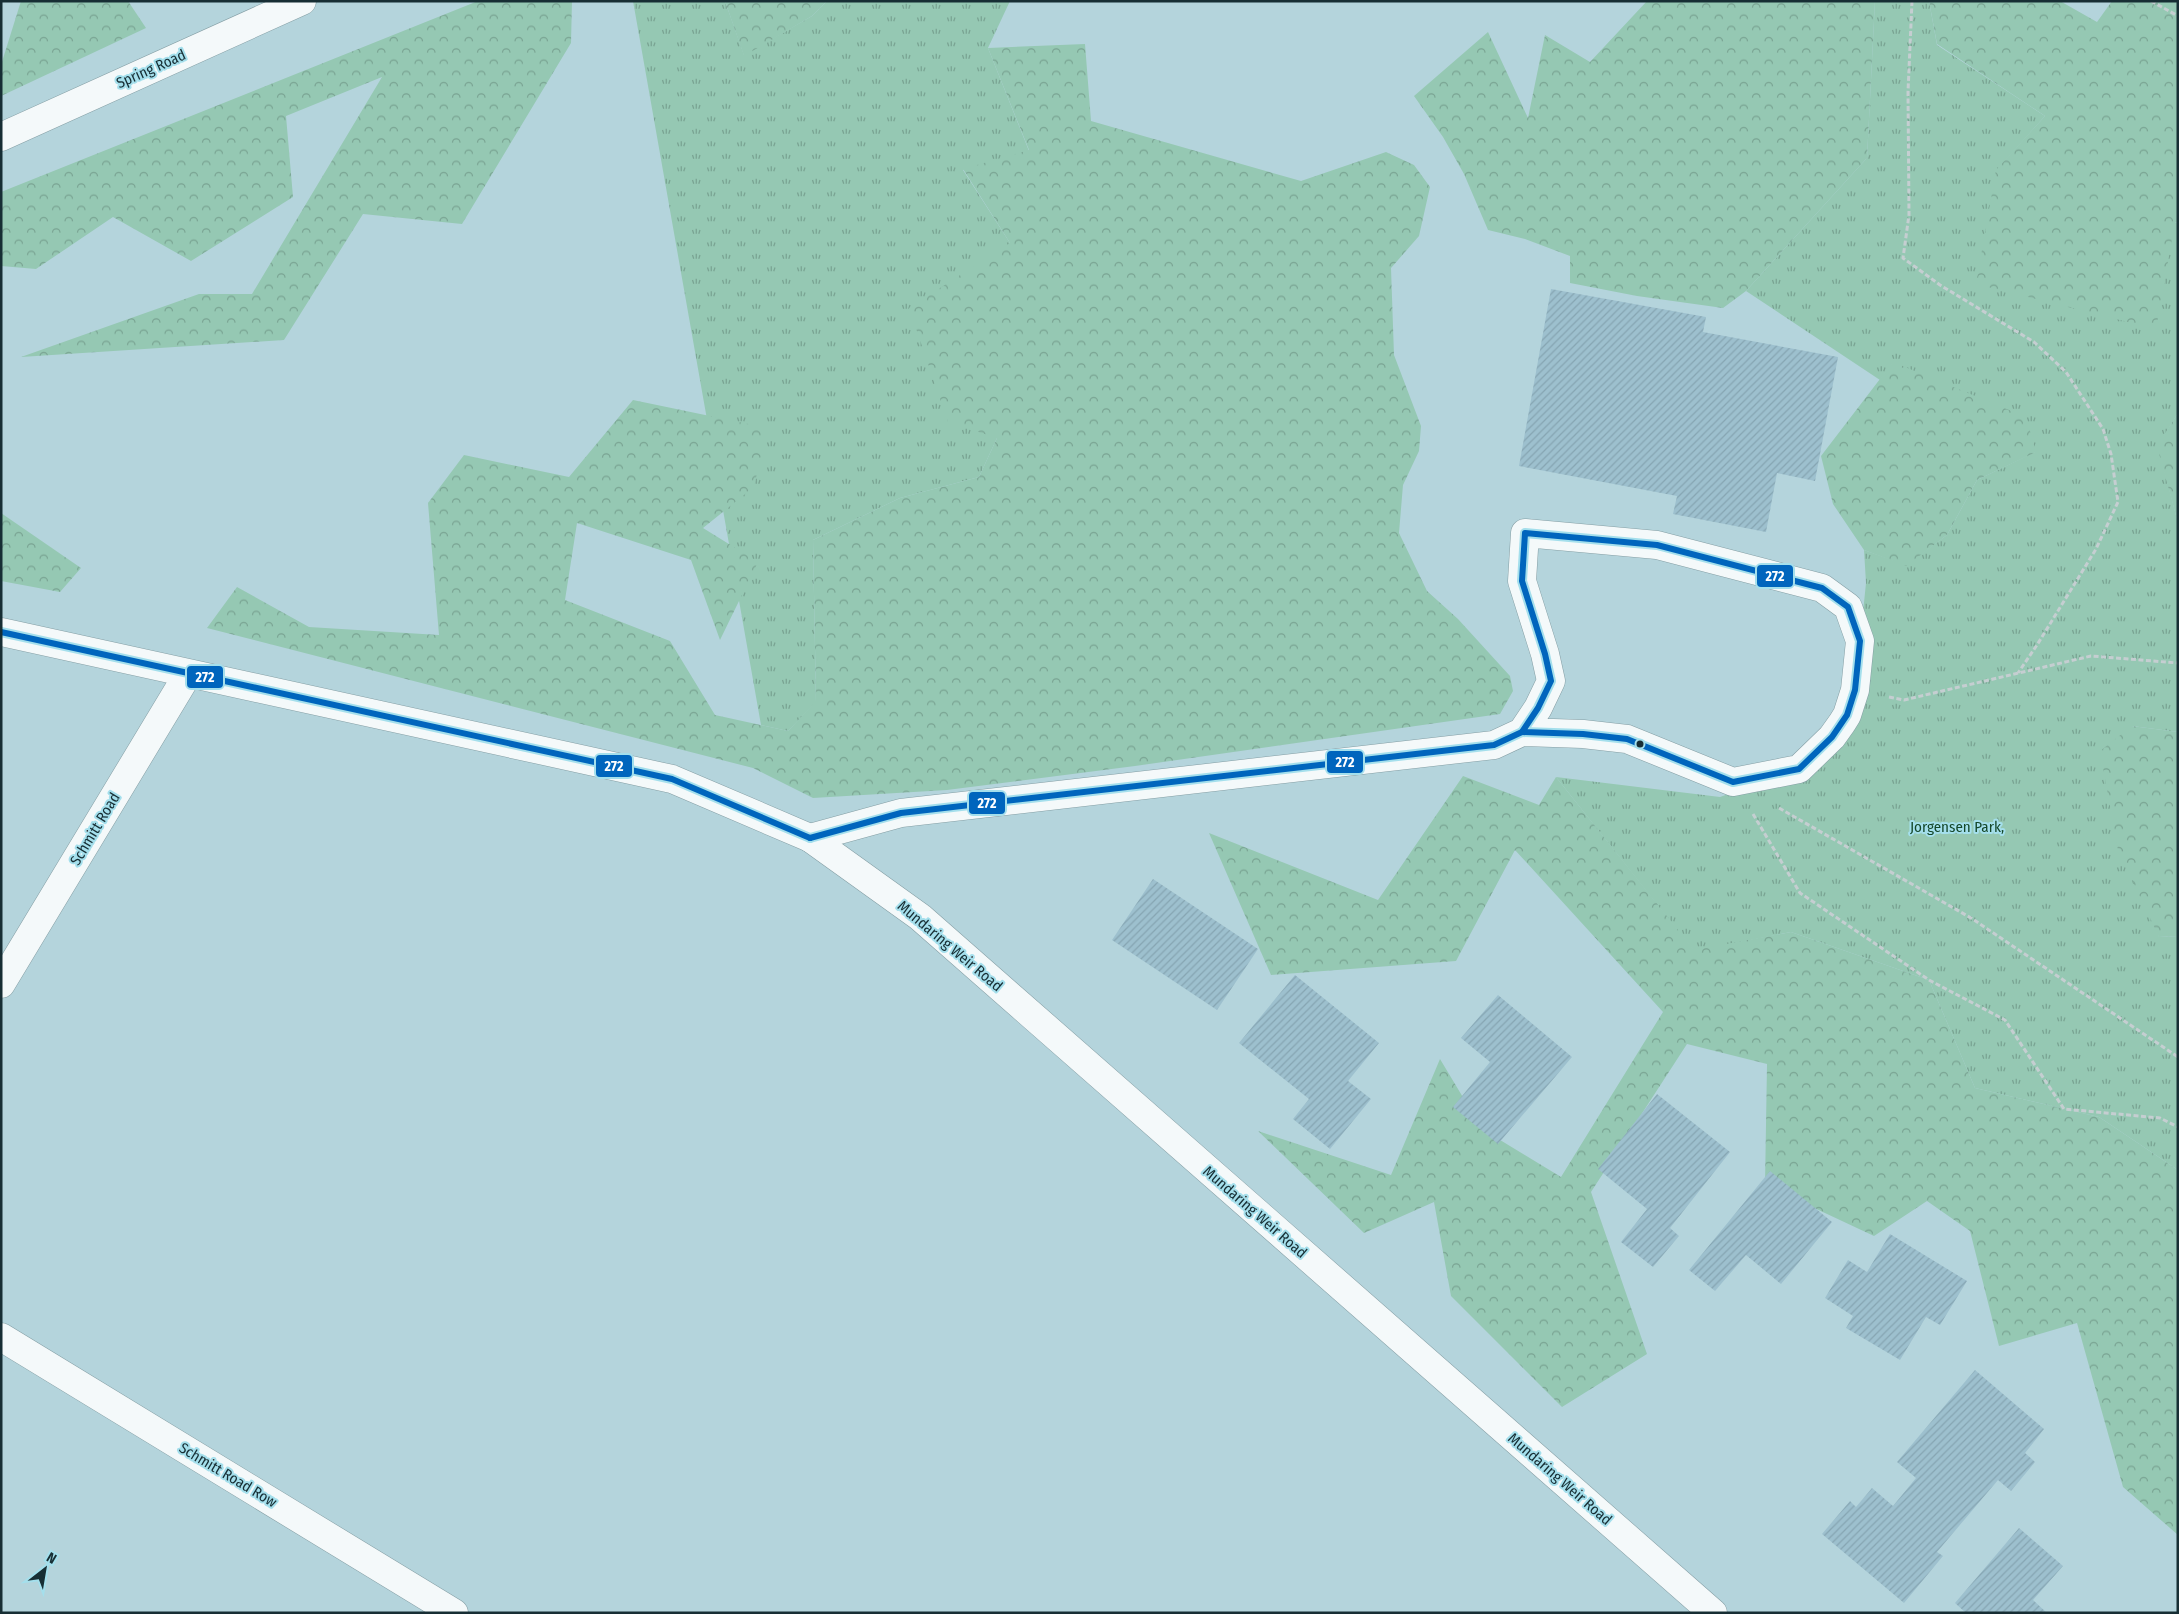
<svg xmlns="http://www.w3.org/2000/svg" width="2179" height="1614" font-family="'Fira Sans Condensed',sans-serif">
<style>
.grass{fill:url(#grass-tufts)}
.forest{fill:url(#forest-crowns)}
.building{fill:url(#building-hatch)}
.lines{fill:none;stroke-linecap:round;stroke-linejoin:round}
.street-casing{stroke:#849ea4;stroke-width:29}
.primary-casing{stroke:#849ea4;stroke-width:29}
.path{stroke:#c5ced1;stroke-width:3;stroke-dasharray:5 2.5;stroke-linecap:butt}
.street{stroke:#f4f9fa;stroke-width:28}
.primary{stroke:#f4f9fa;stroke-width:28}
.bus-1-casing{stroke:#a4dfec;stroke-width:10}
.bus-1{stroke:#0065bd;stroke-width:6}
.bus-dot{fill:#172e34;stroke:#a4dfec;stroke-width:2}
.labels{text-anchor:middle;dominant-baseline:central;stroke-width:4;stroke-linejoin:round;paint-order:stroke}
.street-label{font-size:15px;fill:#172e34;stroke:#a4dfec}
.park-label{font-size:15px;fill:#144729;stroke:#a4dfec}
.line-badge{stroke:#a4dfec;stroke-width:2}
.badge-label{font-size:14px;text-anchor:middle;font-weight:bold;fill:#fff}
</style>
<defs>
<pattern id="grass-tufts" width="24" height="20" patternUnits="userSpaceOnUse" patternTransform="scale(1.25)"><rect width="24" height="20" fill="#95c8b3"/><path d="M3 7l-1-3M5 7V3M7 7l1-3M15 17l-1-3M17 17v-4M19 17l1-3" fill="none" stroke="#79a392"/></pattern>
<pattern id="forest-crowns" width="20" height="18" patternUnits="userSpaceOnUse" patternTransform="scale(1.25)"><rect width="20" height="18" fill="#95c8b3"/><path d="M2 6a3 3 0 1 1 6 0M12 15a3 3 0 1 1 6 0" fill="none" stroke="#79a392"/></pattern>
<pattern id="building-hatch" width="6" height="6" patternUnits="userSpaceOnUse" patternTransform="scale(1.25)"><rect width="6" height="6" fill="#9dc0ce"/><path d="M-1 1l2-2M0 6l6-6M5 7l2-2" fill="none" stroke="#86a5b2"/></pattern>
</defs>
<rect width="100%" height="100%" fill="#b4d4dc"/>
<!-- grass -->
<g class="grass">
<path d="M633,1h92l19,54 68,-39 15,-15h183l-22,47 41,103 -66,19 47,73 -13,195 -18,39 -79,21 -87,42 3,162 -28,29 -27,-6z"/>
<path d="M1875,1h54l8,44 108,71 -49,55 182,52v190l-20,33 20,77v209l-46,-6 27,211 19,-1v234l-79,-53 -124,-29 -46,-108 -138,-48 -97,19 -138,-174 164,20 79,-28 56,-79 11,-107 -2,-33 42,15 41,-30 30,-55 58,-28 -142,-89 -13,17 -134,-89 121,-133z"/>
</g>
<!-- forest -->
<g class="forest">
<path d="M21,1h107l18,27 -145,68v-31z"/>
<path d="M478,1h94l-1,42 -109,181 -99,-10 -79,126 -263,17 178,-63h53l130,-217 -96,39 7,81 -102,64 -78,-44 -77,52 -35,-3v-74z"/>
<path d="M725,1h102l-15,15 -68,40z"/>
<path d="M1647,1h228l-8,157 -121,133 -23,17 -86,-12 -67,-13v-27l-45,-17 -37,-9 -24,-56 -21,-37 -29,-41 74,-64 40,86 17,-83 45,27z"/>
<path d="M1929,1h131l37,21 15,-21h66v222l-3,-1 -19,107 -180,-45 20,-114 49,-54 -108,-72z"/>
<path d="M1085,44l6,77 210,60 85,-29 28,13 16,22 -11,49 -28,32 3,87 27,71 -2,25 -16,34 -4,48 28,58 31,28 52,57 3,15 -13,23 -365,52 -188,24 -134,8 -60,-30 -546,-140 30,-41 72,40 130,8 -11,-132 36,-48 105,22 64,-77 134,28 -13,59 -51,41 55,34 -38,78 -29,-80 -114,-37 -12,77 105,41 45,74 73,16 28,-30 -3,-161 87,-42 79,-21 18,-39 -49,-16 -39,-114 101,-65 -47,-74 66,-19 -41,-102z"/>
<path d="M1893,362l133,55 10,35 -59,28 -30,55 -41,31 -42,-16 -31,-46 -12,-48z"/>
<path d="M2178,413v110l-21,-77z"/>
<path d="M1,513l80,55 -21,24 -59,-11z"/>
<path d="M2132,726l46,6v204l-19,1 -41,-87 -18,-99z"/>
<path d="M1463,776l76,29 17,-28 138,173 97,-18 138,48 46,108 124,29 79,53v365l-55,-48 -46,-164 -78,23 -29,-115 -43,-30 -53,35 -109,-51 2,-121 -80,-20 -96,148 56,162 -85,53 -111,-111 -17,-94 -70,31 -106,-102 133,44 49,-116 42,70 79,48 102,-165 -148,-162 -59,111 -185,14 -62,-142 169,67z"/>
</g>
<!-- building -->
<g class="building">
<path d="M1551,289l155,28 -3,15 135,25 -23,124 -38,-8 -11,59 -93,-18 4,-18 -158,-30z"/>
<path d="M1153,879l105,70 -41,61 -105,-70z"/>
<path d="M1295,975l84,68 -31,38 23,18 -41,50 -37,-30 16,-20 -70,-56z"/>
<path d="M1498,995l74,62 -74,87 -45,-37 37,-45 -29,-24z"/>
<path d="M1657,1094l73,58 -60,76 9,8 -26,31 -32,-25 26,-33 -49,-40z"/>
<path d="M1770,1171l62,51 -51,62 -35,-29 -31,36 -26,-21z"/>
<path d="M1890,1234l77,47 -27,44 -14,-8 -26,43 -54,-32 7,-12 -28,-18 23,-38 19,12z"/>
<path d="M1975,1370l69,59 -19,24 10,9 -24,29 -13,-11 -61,72 6,4 -39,47 -82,-69 28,-33 6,6 16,-19 21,18 23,-28 -19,-16z"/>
<path d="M2019,1528l44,38 -30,34 14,13h-81l-11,-10z"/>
</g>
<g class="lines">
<!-- street casing -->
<g class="street-casing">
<g id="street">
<path d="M1,137l301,-136"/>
<path d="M810,838l91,-25 593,-68 28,-13 61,2 44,5 106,43 66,-13 33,-32 10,-14 5,-8 8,-25 5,-49 -12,-34 -26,-19 -165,-43 -132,-12 -3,48 23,73 6,27 -13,27 -16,24"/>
<path d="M1,984l187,-310"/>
<path d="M1,1337l453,276"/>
</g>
</g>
<!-- primary casing -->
<g class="primary-casing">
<path id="primary" d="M1,632l671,147 138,59 110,79 793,696"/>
</g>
<!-- path -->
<g class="path">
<path d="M1912,1l-4,91 1,123 -6,43 37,27 94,57 32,30 37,57 8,25 7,48 -22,47 -59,96 -19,28"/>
<path d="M2151,1l27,15"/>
<path d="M1889,697l15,3 187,-44 87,7"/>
<path d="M1779,808l192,110 207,139"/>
<path d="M1753,814l47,79 129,87 76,40 59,89 96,9 18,9"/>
</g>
<!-- street -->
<use href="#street" class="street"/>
<!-- primary -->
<use href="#primary" class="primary"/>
<!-- bus-1 casing -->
<g class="bus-1-casing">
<g id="bus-1">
<path d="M1525,533l132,12 165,43 26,19 12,34 -5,49 -8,25 -15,22 -33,32 -66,13 -106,-43 -44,-5 -61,-2 16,-24 13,-27 -6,-27 -23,-73z"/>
<path d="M1,632l671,147 138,59"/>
<path d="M810,838l91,-25 593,-68 28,-13"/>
</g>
</g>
<!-- bus-1 -->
<use href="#bus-1" class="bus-1"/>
</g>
<!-- markers -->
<circle class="bus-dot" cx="1640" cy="744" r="4.5"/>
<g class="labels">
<!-- street labels -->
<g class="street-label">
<text transform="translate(151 69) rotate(-24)">Spring Road</text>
<text transform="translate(95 829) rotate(-59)">Schmitt Road</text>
<text transform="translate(950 946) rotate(40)">Mundaring Weir Road</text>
<text transform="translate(1255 1212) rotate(41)">Mundaring Weir Road</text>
<text transform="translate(228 1475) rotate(31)">Schmitt Road Row</text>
<text transform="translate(1560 1479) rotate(41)">Mundaring Weir Road</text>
</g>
<!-- park labels -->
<g class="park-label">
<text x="1957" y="827">Jorgensen Park,</text>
</g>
</g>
<g class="line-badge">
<rect x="1756" y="564" width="38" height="24" rx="5" fill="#0065bd"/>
<rect x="186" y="665" width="38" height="24" rx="5" fill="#0065bd"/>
<rect x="1326" y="750" width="38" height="24" rx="5" fill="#0065bd"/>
<rect x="595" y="754" width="38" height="24" rx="5" fill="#0065bd"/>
<rect x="968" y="791" width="38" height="24" rx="5" fill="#0065bd"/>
</g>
<g class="badge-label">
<text x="1775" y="581">272</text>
<text x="205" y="682">272</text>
<text x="1345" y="767">272</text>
<text x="614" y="771">272</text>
<text x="987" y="808">272</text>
</g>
<!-- border -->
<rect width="2179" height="1614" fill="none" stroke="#172e34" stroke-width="5"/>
<!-- north arrow -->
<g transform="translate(45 1569) rotate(31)" stroke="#a4dfec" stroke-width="4" paint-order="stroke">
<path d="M0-4L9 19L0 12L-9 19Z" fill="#172e34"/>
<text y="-8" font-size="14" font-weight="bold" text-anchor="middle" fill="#172e34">N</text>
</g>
</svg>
